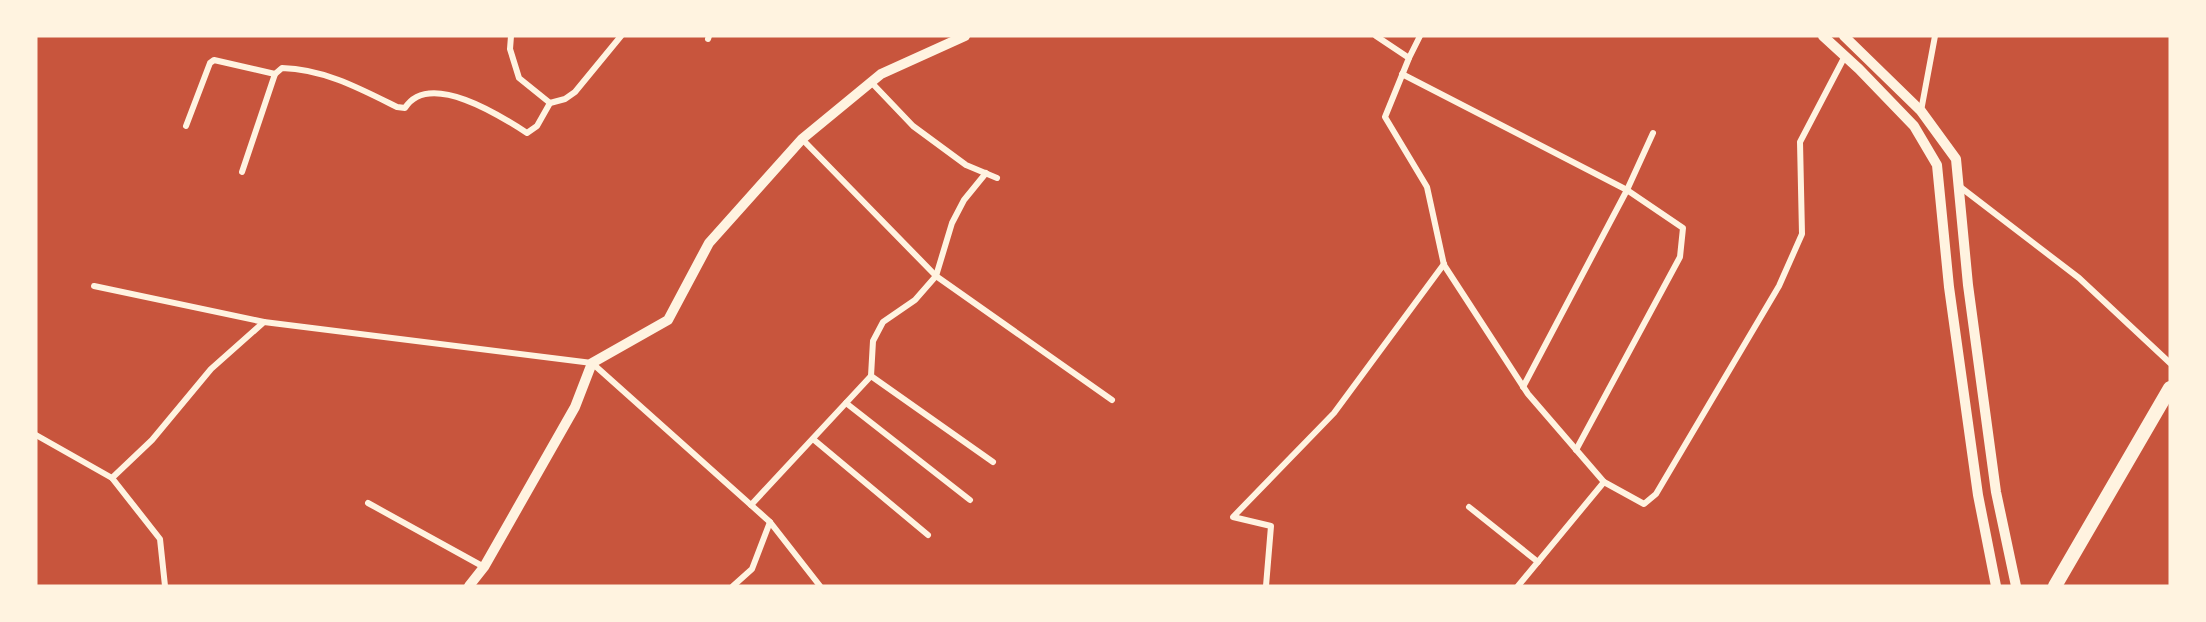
<svg xmlns="http://www.w3.org/2000/svg" width="2206" height="622" font-family="'Titillium Web',sans-serif">
<style>
.lines{fill:none;stroke-linecap:round;stroke-linejoin:round}
.minor{stroke:#fff3e0;stroke-width:6}
.tertiary{stroke:#fff3e0;stroke-width:10}
.primary{stroke:#fff3e0;stroke-width:14}
</style>
<rect width="100%" height="100%" fill="#c8553d"/>
<g class="lines">
<!-- minor -->
<g class="minor">
<path d="M511,36l-1,13 9,29 31,25"/>
<path d="M1376,36l33,22 -24,59 42,70 17,78 84,129 76,88 -86,104"/>
<path d="M708,39l1,-3"/>
<path d="M1409,58l11,-22"/>
<path d="M1402,74l225,116 -104,197"/>
<path d="M871,82l42,44 53,39 31,13"/>
<path d="M1921,111l14,-75"/>
<path d="M186,126l24,-63 4,-3 61,14"/>
<path d="M802,139l134,137 176,124"/>
<path d="M242,172l33,-98 7,-6c42,1 79,21 115,39l8,1c24,-38 96,8 122,25l10,-7 13,-23 15,-4 10,-7 46,-56"/>
<path d="M1959,186l120,92 91,85"/>
<path d="M94,286l170,36"/>
<path d="M871,376l2,-35 10,-19 32,-22 21,-24 16,-53 12,-23 22,-27"/>
<path d="M846,403l124,97"/>
<path d="M36,435l76,43 40,-38 59,-71 53,-47 328,41 178,159 50,64"/>
<path d="M813,439l115,96"/>
<path d="M1576,450l104,-193 3,-29 -56,-38 26,-57"/>
<path d="M112,478l48,61 5,47"/>
<path d="M1604,482l40,22 12,-10 123,-208 23,-52 -2,-92 45,-86"/>
<path d="M368,503l116,64"/>
<path d="M751,505l120,-129 122,86"/>
<path d="M1469,507l69,55"/>
<path d="M733,586l19,-17 18,-47"/>
<path d="M1266,586l5,-60 -38,-9 101,-104 110,-149"/>
</g>
<!-- tertiary -->
<g class="tertiary">
<path d="M1823,36l36,33 55,57 23,39 12,122 29,208 18,91"/>
<path d="M1844,36l77,75 35,48 12,126 28,207 20,94"/>
<path d="M469,586l15,-19 91,-160 17,-44 76,-43 41,-77 93,-104 79,-65 84,-38"/>
</g>
<!-- primary -->
<path class="primary" d="M2055,586l115,-198"/>
</g>
<!-- border -->
<rect width="2206" height="622" fill="none" stroke="#fff3e0" stroke-width="75"/>
</svg>
